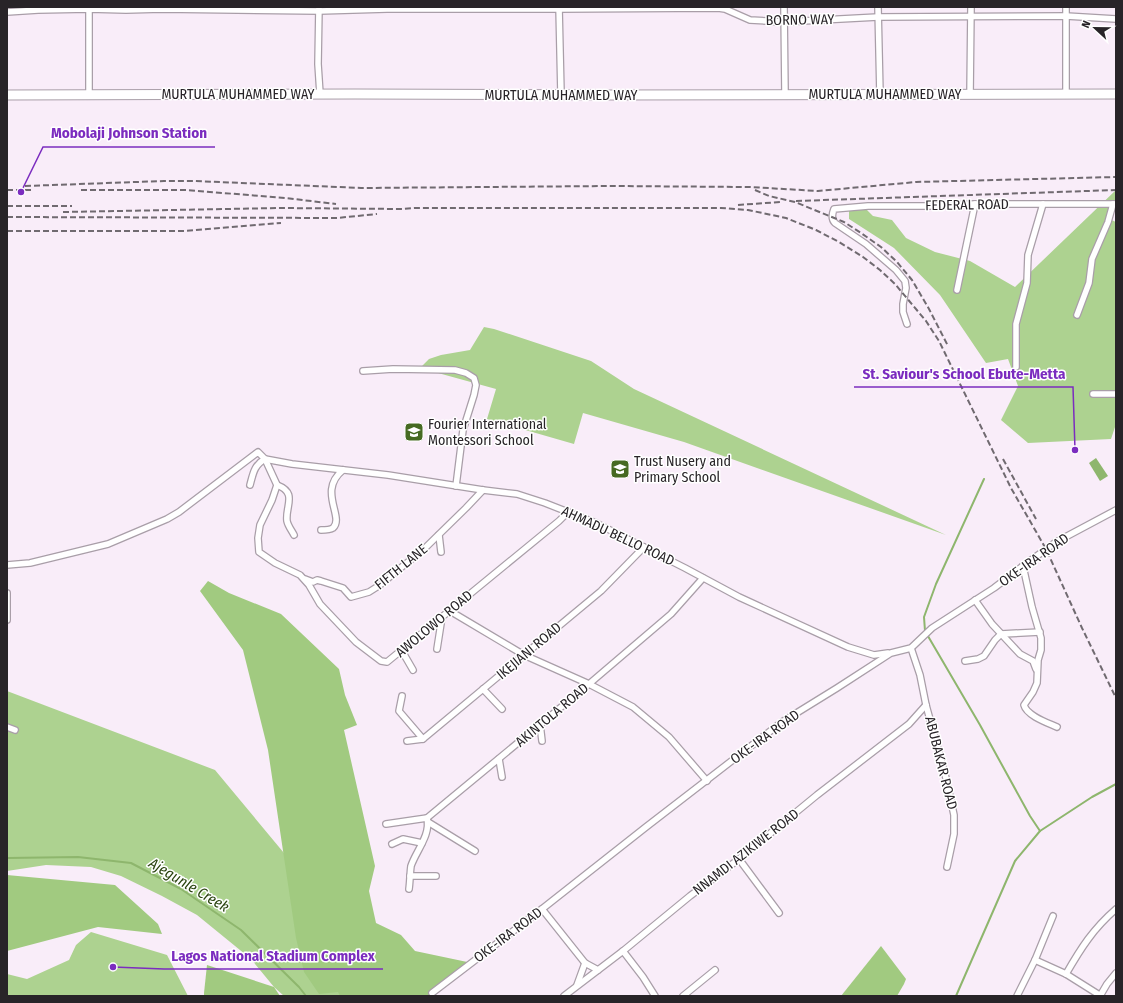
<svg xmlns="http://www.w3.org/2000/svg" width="1123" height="1003" font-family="'Fira Sans Condensed',sans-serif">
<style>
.green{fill:#add290}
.forest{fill:#a1ca80}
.water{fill:#8eb66d}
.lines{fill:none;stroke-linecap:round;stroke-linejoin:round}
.stream{stroke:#8eb66d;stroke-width:2}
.minor-casing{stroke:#a99ea8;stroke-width:8}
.primary-casing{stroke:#a99ea8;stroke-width:11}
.minor{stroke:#fff;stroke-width:5.5}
.primary{stroke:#fff;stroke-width:9}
.rail{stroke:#706a70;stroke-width:2;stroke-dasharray:6 3;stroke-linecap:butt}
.labels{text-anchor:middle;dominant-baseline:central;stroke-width:3;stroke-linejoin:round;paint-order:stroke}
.street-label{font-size:14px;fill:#282428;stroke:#fff}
.poi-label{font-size:14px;fill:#282428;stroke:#fff;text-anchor:start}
.water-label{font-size:15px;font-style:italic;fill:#29430e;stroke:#fff}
.leader{fill:none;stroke:#7b2cbf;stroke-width:1.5}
.callout-dot{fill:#7b2cbf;stroke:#fff;stroke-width:1.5}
.callout-label{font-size:15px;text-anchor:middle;font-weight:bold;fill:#7b2cbf;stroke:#fff;stroke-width:3;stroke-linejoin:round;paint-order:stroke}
</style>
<rect width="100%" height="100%" fill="#f9edf9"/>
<!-- green -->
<g class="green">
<path d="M1116,190v18l-7,11 7,3v202l-5,15 -83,4 -27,-23 17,-34 -10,-27 -22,4 -46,-68 -46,-47 -45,-29v-9l12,-6 12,12 19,4 14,18 29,14 35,9 45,26z"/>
<path d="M484,327l10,2 97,32 43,28 312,146 -262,-93 -101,-29 -9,31 -87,-25 9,-30 -76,-21 9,-9 12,-4 29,-5z"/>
<path d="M7,691l208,79 188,226h-119l-10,-9 -23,-28 -54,-44 -35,-19 -41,-20 -30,-9 -45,-2 -39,6z"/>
<path d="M91,932l76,23 21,41h-181v-22l20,5 42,-19 7,-15z"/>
</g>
<!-- forest -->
<g class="forest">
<path d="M208,581l21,12 52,21 58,55 6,26 12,30 -13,5 31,136 -6,25 7,32 25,12 14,16 57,12 -40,33h-92l-2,-4 -19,2 -15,-22 -8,-34 -28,-188 -25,-100 -43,-59z"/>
<path d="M7,875l108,10 43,39 4,10 -64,-7 -91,24z"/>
<path d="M881,946l25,33 -2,5 -7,12h-56z"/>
<path d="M207,965l67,22 6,9h-76v-3z"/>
</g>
<!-- water -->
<path class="water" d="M1096,458l12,18 -8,5 -11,-18z"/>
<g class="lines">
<!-- stream -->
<g class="stream">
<path d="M984,479l-48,105 -12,33 1,14 55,94 50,91 10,15"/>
<path d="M7,858l71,-1 53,6 50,26 60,41 58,57 7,9"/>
<path d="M956,996l59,-135 25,-30 52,-34 24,-13"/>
</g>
<!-- minor casing -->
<g class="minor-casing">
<g id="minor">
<path d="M89,7v88"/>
<path d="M319,7l-1,57 2,30"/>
<path d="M559,7l2,87"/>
<path d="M784,7l1,87"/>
<path d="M878,7l2,88"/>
<path d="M7,12l31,-2 51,-1 37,1 36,-1 157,2 68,-2h172l159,-1 7,1 25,11 34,2 94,-5 188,-1 50,3"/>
<path d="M1066,94v-87"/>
<path d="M970,95l1,-88"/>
<path d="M957,290l18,-86"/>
<path d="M1077,315l12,-32 3,-24 16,-37 5,-18"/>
<path d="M907,324l-4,-12v-8l3,-16 -1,-7 -9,-11 -30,-26 -31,-21c-4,-4 -3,-9 -1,-14l34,-3h63l44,-2h141"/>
<path d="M1016,367v-43l11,-41 1,-28 15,-51"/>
<path d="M363,371l30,-2 62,1 11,3 8,5 2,7 -2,10 -11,35 -7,56"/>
<path d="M1093,394h23"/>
<path d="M250,485c3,-11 4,-20 15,-26l27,5 96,11 95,15 34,4 28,9 51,20 89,45 54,29 109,50 26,8 14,-2"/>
<path d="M277,485c21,8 8,21 10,36 1,5 5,10 7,14"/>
<path d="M321,530c3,0 9,0 12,-2 12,-11 -16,-37 10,-58"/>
<path d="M439,535l2,17"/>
<path d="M7,565l23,-2 78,-19 59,-25 12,-7 79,-60 7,7 12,26 -5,15 -12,25 -2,13 1,14 16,11 25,12 9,10 11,19 36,38 25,19 6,1 172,-141 9,-9"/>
<path d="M1023,566l9,41 9,31v12l-3,10 -1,23 -4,9 -9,13c3,11 24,18 33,22"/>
<path d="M305,579l8,3 4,-2 4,1 22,7 8,9 18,-5 11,-7 18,-15 25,-20 43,-42 17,-18"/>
<path d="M7,593v27"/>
<path d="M975,600l17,24 28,30 13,7 3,8"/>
<path d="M450,611l74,44 65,29 44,23 36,30 38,44"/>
<path d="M911,648l9,27 6,30 20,73 8,37v19l-7,33"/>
<path d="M437,649l5,-32"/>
<path d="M402,651l11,19"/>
<path d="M965,661l13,-2 6,-3 11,-16 6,-6 39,-2"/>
<path d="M483,689l19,20"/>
<path d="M402,696l-3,15 24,28"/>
<path d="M540,724l2,17"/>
<path d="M7,727l8,3"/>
<path d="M407,741l16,-2 178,-148 43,-44"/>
<path d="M499,759l3,18"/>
<path d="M428,822l47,29"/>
<path d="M386,824l41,-6 162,-134 82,-70 32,-36"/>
<path d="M392,844l11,-5 19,4"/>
<path d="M739,859l40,54"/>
<path d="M410,876h26"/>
<path d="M409,889c1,-7 1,-16 2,-23 5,-15 20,-31 16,-48"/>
<path d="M542,909l43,54 13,7"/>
<path d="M623,951l20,26 12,19"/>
<path d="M1035,960l31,14 35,22"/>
<path d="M1066,974c15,-26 27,-45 50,-65"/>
<path d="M577,985l8,-22"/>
<path d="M432,993l110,-84 104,-82 136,-105 55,-34 54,-35 20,-5 21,-20 62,-40 29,-22 33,-24 60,-32"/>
<path d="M564,996l59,-45 67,-55 49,-37 78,-64 92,-71 17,-19"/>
<path d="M683,996l32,-26"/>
<path d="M1017,996l18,-36 18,-44"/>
<path d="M1100,996l7,-12 9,-11"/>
</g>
</g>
<!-- primary casing -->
<g class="primary-casing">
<path id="primary" d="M7,95l348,-1 257,1 504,-1"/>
</g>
<!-- minor -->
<use href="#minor" class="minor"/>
<!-- primary -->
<use href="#primary" class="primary"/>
<!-- rail -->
<g class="rail">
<path d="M25,186l139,-5h31l166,7 250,-2 139,1 68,4 98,-9 200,-5"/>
<path d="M7,190h24"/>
<path d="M81,190h105l99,8 51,6"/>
<path d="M755,190l14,6 26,6 49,20 17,11 20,14 16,15 15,18 17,29 19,37"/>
<path d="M796,201l320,-11"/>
<path d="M738,205l42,-3"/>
<path d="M7,206h65"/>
<path d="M63,212l218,-4 121,1 12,-1h307l27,2 38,8 30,12 23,12 24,15 17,13 15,14 31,37 13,20 72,147 35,61 36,79 34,70"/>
<path d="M7,217l330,1 40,-4"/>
<path d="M7,231h177l97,-8"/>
<path d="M1003,459l33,60"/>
</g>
</g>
<!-- icons -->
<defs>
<g id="school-square" transform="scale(1)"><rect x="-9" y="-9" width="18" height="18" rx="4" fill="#466a22" stroke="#fff"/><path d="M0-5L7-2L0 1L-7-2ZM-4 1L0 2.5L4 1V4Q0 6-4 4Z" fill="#fff"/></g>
</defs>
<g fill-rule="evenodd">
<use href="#school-square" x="414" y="432"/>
<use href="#school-square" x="620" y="469"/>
</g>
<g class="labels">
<!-- street labels -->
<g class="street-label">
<text transform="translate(800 20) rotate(-1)">BORNO WAY</text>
<text x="238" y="94">MURTULA MUHAMMED WAY</text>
<text x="885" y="94">MURTULA MUHAMMED WAY</text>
<text x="561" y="95">MURTULA MUHAMMED WAY</text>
<text transform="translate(967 205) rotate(-1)">FEDERAL ROAD</text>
<text transform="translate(618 536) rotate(25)">AHMADU BELLO ROAD</text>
<text transform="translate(1034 560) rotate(-35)">OKE-IRA ROAD</text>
<text transform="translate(401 567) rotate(-39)">FIFTH LANE</text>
<text transform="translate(434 624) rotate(-40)">AWOLOWO ROAD</text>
<text transform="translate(529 651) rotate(-40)">IKEJIANI ROAD</text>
<text transform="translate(552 715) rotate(-40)">AKINTOLA ROAD</text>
<text transform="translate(765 737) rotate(-36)">OKE-IRA ROAD</text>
<text transform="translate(941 763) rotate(76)">ABUBAKAR ROAD</text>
<text transform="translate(746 852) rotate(-38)">NNAMDI AZIKIWE ROAD</text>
<text transform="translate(508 935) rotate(-37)">OKE-IRA ROAD</text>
</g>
<!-- poi labels -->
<g class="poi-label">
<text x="428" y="424">Fourier International<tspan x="428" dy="16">Montessori School</tspan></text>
<text x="634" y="461">Trust Nusery and<tspan x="634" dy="16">Primary School</tspan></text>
</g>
<!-- water labels -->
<g class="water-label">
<text transform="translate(189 885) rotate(31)">Ajegunle Creek</text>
</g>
</g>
<!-- callouts -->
<path class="leader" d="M21 192L43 147H215M1075 450L1073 387H854M113 967L164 969H383"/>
<g class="callout-dot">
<circle cx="21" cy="192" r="4"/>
<circle cx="1075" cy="450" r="4"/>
<circle cx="113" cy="967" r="4"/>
</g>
<g class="callout-label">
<text x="129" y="138">Mobolaji Johnson Station</text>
<text x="964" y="379">St. Saviour's School Ebute-Metta</text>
<text x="273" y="961">Lagos National Stadium Complex</text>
</g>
<!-- border -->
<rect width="1123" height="1003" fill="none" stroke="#282428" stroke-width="16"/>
<!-- north arrow -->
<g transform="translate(1095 28) rotate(292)" stroke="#ffffff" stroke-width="3" paint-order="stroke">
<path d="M0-3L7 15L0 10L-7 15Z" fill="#282428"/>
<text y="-6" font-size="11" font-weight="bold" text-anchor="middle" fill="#282428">N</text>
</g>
</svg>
